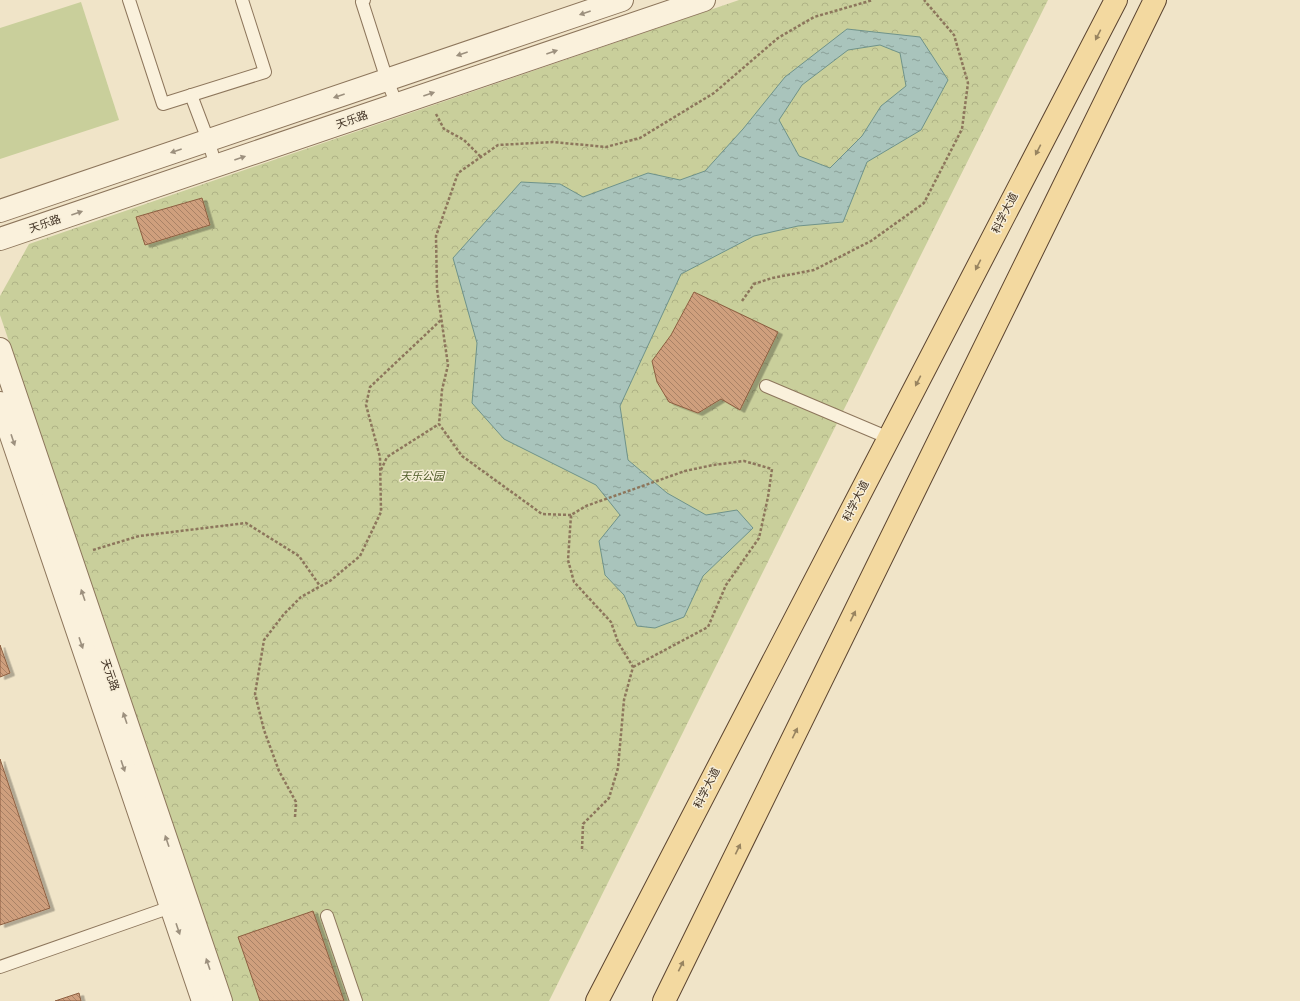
<svg xmlns="http://www.w3.org/2000/svg" width="1300" height="1001" font-family="Bitter,'Noto Sans SC',serif">
<style>
.park{fill:url(#park-crowns)}
.garden{fill:#c9cf9b}
.water{fill:url(#water-ripples);stroke:#6f938a;fill-rule:evenodd}
.building{fill:url(#building-back-hatch);stroke:#8d5f41;filter:url(#shadow)}
.lines{fill:none;stroke-linecap:round;stroke-linejoin:round}
.service-casing{stroke:#8d765c;stroke-width:14}
.minor-casing{stroke:#8d765c;stroke-width:24}
.tertiary-casing{stroke:#8d765c;stroke-width:24}
.primary-casing{stroke:#5b4430;stroke-width:24}
.path{stroke:#8d765c;stroke-width:2.5;stroke-dasharray:3 2;stroke-linecap:butt}
.service{stroke:#faf1dc;stroke-width:12}
.minor{stroke:#faf1dc;stroke-width:22}
.tertiary{stroke:#faf1dc;stroke-width:22}
.primary{stroke:#f3d9a0;stroke-width:22}
.oneway{fill:#9c907e}
.oneway2{fill:#988460}
.labels{text-anchor:middle;dominant-baseline:central;stroke-width:3;stroke-linejoin:round;paint-order:stroke}
.street-label{font-size:11px;fill:#3d2e20;stroke:#f7eed8}
.park-label{font-size:11px;font-style:italic;fill:#4d5a26;stroke:#f7eed8}
</style>
<defs>
<pattern id="park-crowns" width="20" height="18" patternUnits="userSpaceOnUse"><rect width="20" height="18" fill="#c9cf9b"/><path d="M2 6a3 3 0 1 1 6 0M12 15a3 3 0 1 1 6 0" fill="none" stroke="#aeb285"/></pattern>
<pattern id="water-ripples" width="26" height="14" patternUnits="userSpaceOnUse"><rect width="26" height="14" fill="#a9c4bc"/><path d="M2 4q2-2 4 0t4 0M15 11q2-2 4 0t4 0" fill="none" stroke="#8ba098"/></pattern>
<pattern id="building-back-hatch" width="6" height="6" patternUnits="userSpaceOnUse"><rect width="6" height="6" fill="#cf9f7d"/><path d="M-1 5l2 2M0 0l6 6M5-1l2 2" fill="none" stroke="#a98266"/></pattern>
<filter id="shadow"><feDropShadow dx="4.5" dy="2.5" stdDeviation="0" flood-color="#0004"/></filter>
</defs>
<rect width="100%" height="100%" fill="#f0e4c8"/>
<!-- park -->
<path class="park" d="M739,0h309l-499,1001h-317l-232,-686v-19l29,-52z"/>
<!-- garden -->
<path class="garden" d="M81,2l38,118 -119,39v-131z"/>
<!-- water -->
<path class="water" d="M847,29l73,8 28,43 -27,50 -54,32 -24,60 -45,4 -44,10 -73,38 -61,132 8,54 39,33 39,22 31,-5 16,18 -50,48 -19,41 -29,11 -18,-2 -13,-31 -19,-20 -6,-34 21,-26 -24,-30 -92,-46 -32,-36 5,-60 -24,-85 68,-76 39,2 23,13 65,-24 32,7 25,-9 38,-42 42,-52zM880,45l20,8 6,33 -25,20 -19,30 -32,32 -31,-12 -20,-36 23,-35 46,-35z"/>
<!-- building -->
<g class="building">
<path d="M202,198l8,27 -65,20 -9,-28z"/>
<path d="M694,292l84,40 -38,78 -19,-11 -23,14 -29,-11 -12,-20 -5,-21 19,-26z"/>
<path d="M0,645l10,28 -10,4z"/>
<path d="M0,759l50,149 -50,17z"/>
<path d="M313,911l31,90h-84l-22,-64z"/>
<path d="M79,993l2,8h-26z"/>
</g>
<g class="lines">
<!-- service casing -->
<g class="service-casing">
<g id="service">
<path d="M129,0l34,104 102,-32 -23,-72"/>
<path d="M364,0l-2,2 25,78 10,25"/>
<path d="M191,95l17,45 8,26"/>
<path d="M766,386l123,52"/>
<path d="M327,916l29,85"/>
<path d="M0,967l171,-60"/>
</g>
</g>
<!-- minor casing -->
<g class="minor-casing">
<g id="minor">
<path d="M0,349l221,652"/>
<path d="M0,403l203,598"/>
</g>
</g>
<!-- tertiary casing -->
<g class="tertiary-casing">
<g id="tertiary">
<path d="M0,211l622,-211"/>
<path d="M0,239l704,-239"/>
</g>
</g>
<!-- primary casing -->
<g class="primary-casing">
<g id="primary">
<path d="M597,1001l519,-1001"/>
<path d="M664,1001l491,-1001"/>
</g>
</g>
<!-- path -->
<g class="path">
<path d="M436,114l8,15 20,11 17,17"/>
<path d="M742,301l12,-17 18,-6 42,-8 57,-29 53,-38 38,-74 6,-46 -14,-48 -30,-35"/>
<path d="M381,470l6,-13 52,-33"/>
<path d="M571,515l-29,-1 -80,-58 -23,-32 3,-34 6,-25 -11,-76 -1,-53 22,-63 40,-28 55,-3 53,5 34,-9 74,-45 64,-55 36,-21 59,-17"/>
<path d="M93,550l46,-14 107,-13 53,33 21,30"/>
<path d="M295,817l1,-15 -17,-31 -15,-41 -9,-36 9,-54 20,-26 17,-17 29,-16 30,-25 21,-44 -1,-55 -14,-52 4,-18 71,-67"/>
<path d="M582,849l1,-25 26,-26 9,-30 6,-68 9,-33 -15,-25 -7,-20 -37,-40 -6,-22 3,-45 15,-9 99,-35 28,-6 31,-4 28,8 -4,28 -9,41 -33,47 -18,42 -75,40"/>
</g>
<!-- service -->
<use href="#service" class="service"/>
<!-- minor -->
<use href="#minor" class="minor"/>
<!-- tertiary -->
<use href="#tertiary" class="tertiary"/>
<!-- primary -->
<use href="#primary" class="primary"/>
</g>
<!-- one-way arrows -->
<defs><path id="oneway-solid" d="M-6-.8H1V-3.2L6.5 0L1 3.2V.8H-6Z"/></defs>
<g class="oneway">
<use href="#oneway-solid" transform="translate(585 13) rotate(161)"/>
<use href="#oneway-solid" transform="translate(552 52) rotate(-19)"/>
<use href="#oneway-solid" transform="translate(462 54) rotate(161)"/>
<use href="#oneway-solid" transform="translate(429 94) rotate(-19)"/>
<use href="#oneway-solid" transform="translate(339 96) rotate(161)"/>
<use href="#oneway-solid" transform="translate(176 151) rotate(161)"/>
<use href="#oneway-solid" transform="translate(240 158) rotate(-19)"/>
<use href="#oneway-solid" transform="translate(77 213) rotate(-19)"/>
<use href="#oneway-solid" transform="translate(13 440) rotate(71)"/>
<use href="#oneway-solid" transform="translate(83 595) rotate(-109)"/>
<use href="#oneway-solid" transform="translate(81 643) rotate(71)"/>
<use href="#oneway-solid" transform="translate(125 718) rotate(-109)"/>
<use href="#oneway-solid" transform="translate(123 766) rotate(71)"/>
<use href="#oneway-solid" transform="translate(167 841) rotate(-109)"/>
<use href="#oneway-solid" transform="translate(178 929) rotate(71)"/>
<use href="#oneway-solid" transform="translate(208 964) rotate(-109)"/>
</g>
<g class="oneway2">
<use href="#oneway-solid" transform="translate(1098 35) rotate(117)"/>
<use href="#oneway-solid" transform="translate(1038 150) rotate(117)"/>
<use href="#oneway-solid" transform="translate(978 265) rotate(117)"/>
<use href="#oneway-solid" transform="translate(918 381) rotate(117)"/>
<use href="#oneway-solid" transform="translate(853 616) rotate(-64)"/>
<use href="#oneway-solid" transform="translate(795 733) rotate(-64)"/>
<use href="#oneway-solid" transform="translate(738 849) rotate(-64)"/>
<use href="#oneway-solid" transform="translate(681 966) rotate(-64)"/>
</g>
<g class="labels">
<!-- street labels -->
<g class="street-label">
<text transform="translate(352 120) rotate(-19)">天乐路</text>
<text transform="translate(1005 213) rotate(-63)">科学大道</text>
<text transform="translate(45 224) rotate(-19)">天乐路</text>
<text transform="translate(856 501) rotate(-63)">科学大道</text>
<text transform="translate(110 675) rotate(71)">天元路</text>
<text transform="translate(707 788) rotate(-63)">科学大道</text>
</g>
<!-- park labels -->
<g class="park-label">
<text x="422" y="476">天乐公园</text>
</g>
</g>
</svg>
